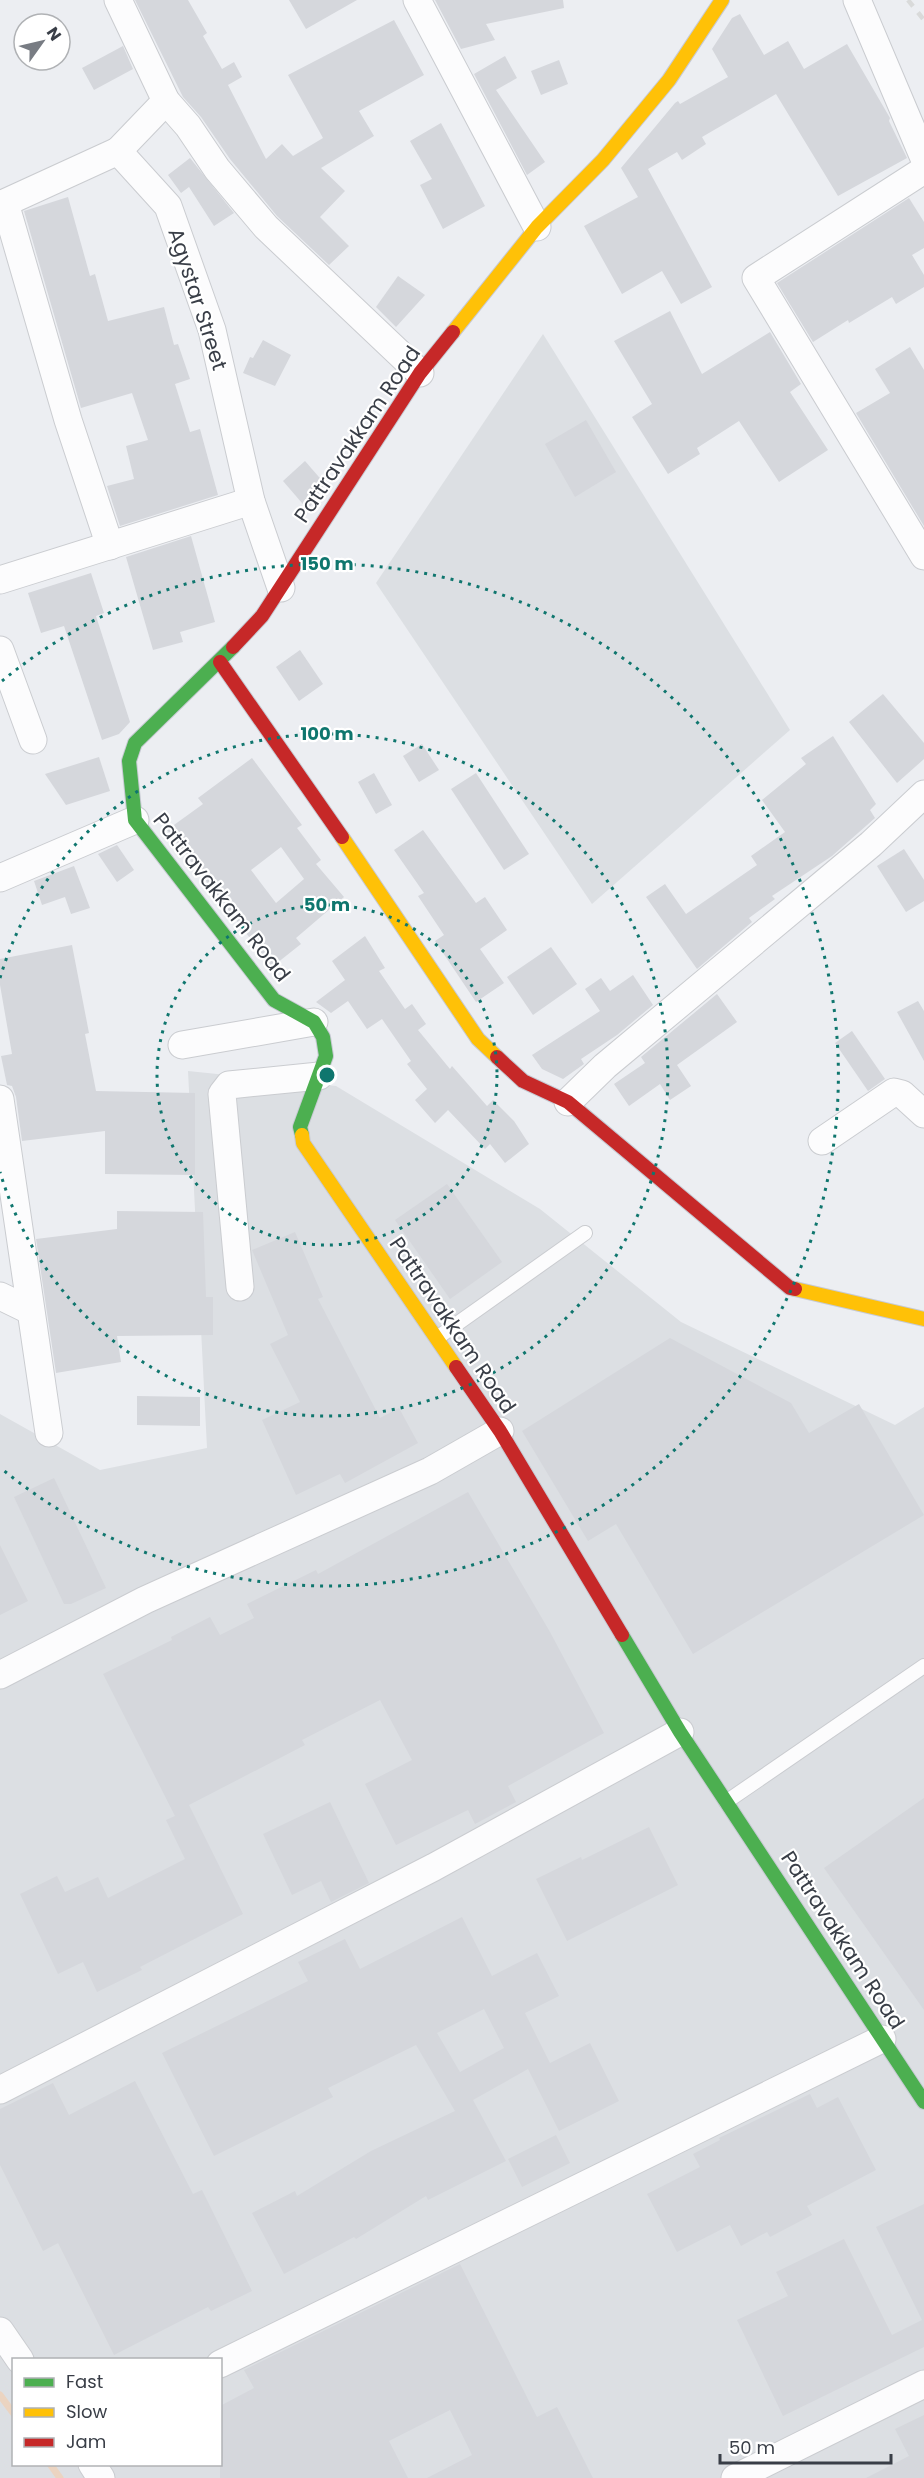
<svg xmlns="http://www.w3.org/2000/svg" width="924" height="2478" font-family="Poppins,sans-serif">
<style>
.industrial{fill:#dcdfe3;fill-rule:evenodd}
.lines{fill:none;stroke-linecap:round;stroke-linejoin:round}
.stream{stroke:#ebd4c1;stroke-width:7}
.building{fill:#d5d7dc;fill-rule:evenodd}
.lane-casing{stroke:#caccd0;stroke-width:16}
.street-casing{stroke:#caccd0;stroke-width:29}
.fast-casing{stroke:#c7cad3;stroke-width:16}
.slow-casing{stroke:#c7cad3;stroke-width:16}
.jam-casing{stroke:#c7cad3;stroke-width:16}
.lane{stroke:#fcfcfd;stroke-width:14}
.street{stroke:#fcfcfd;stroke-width:27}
.fast{stroke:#4caf50;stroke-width:14}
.slow{stroke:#ffc107;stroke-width:14}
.jam{stroke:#c62828;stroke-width:14}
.rail{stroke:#d9dada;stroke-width:4.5;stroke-dasharray:8 8;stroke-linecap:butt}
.ring{fill:none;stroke:#0f766e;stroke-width:3;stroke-dasharray:3 6}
.labels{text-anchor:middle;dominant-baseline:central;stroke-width:4.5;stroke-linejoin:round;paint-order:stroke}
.street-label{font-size:21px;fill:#393e47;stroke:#fff}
.centre{fill:#0f766e;stroke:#fff;stroke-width:3}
.ring-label{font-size:18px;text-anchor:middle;font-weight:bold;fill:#0f766e;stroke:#fff;stroke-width:4.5;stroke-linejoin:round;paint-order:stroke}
</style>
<rect width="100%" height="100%" fill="#eceef2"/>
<!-- industrial -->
<g class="industrial">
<path d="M543,334l247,396 -198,174 -216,-321z"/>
<path d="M188,1071l148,15 204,123 141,113 214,103 29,-18v1071h-924v-1064l100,56 107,-22zM14,2360h206v104h-206z"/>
</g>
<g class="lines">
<!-- stream -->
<g class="stream">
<path d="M0,2395l14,19"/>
<path d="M50,2464l10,14"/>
</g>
</g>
<!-- building -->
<g class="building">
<path d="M135,0h53l19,33 -4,3 19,33 12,-7 8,15 -14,8 38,74 16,-15 11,12 30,-18 -35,-63 106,-55 30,55 -65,36 15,25 -53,32 24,23 -25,26 29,29 -20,19 -52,-49 -47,-57 -29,-42 -18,-20z"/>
<path d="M289,0h68l-51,29z"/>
<path d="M435,0h128l1,8 -78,16 9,16 -34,9z"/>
<path d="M740,14l24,41 24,-14 16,28 43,-25 43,74 -1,3 18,37 -69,38 -62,-102 -74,43 4,7 -24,16 -5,-8 -29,17 64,118 -31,17 -19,-33 -40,23 -38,-68 54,-29 -17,-29 54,-65 3,-2 2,3 48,-27 -16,-28 20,-31z"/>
<path d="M123,46l10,23 -39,21 -12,-22z"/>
<path d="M505,56l12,22 -21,12 49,72 -18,13 -53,-101z"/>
<path d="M559,60l9,24 -27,11 -10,-24z"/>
<path d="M441,123l44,83 -42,23 -23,-44 12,-6 -22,-38z"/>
<path d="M190,158l44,55 -20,13 -25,-39 -8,6 -13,-18z"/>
<path d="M68,197l22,79 5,-2 13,47 56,-14 10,38 4,-1 12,35 -15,5 15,48 10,-3 18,66 -98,31 -13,-40 27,-7 -8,-33 22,-6 -16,-47 -51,15 -57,-197z"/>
<path d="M909,198l15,24v26l-12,7 12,20v12l-28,17 -4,-7 -43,26 -1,-3 -35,22 -36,-59z"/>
<path d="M398,276l27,19 -29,32 -20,-20z"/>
<path d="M670,311l32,63 68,-42 31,52 -11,8 38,58 -49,32 -40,-61 -42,27 3,6 -32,20 -36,-57 20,-13 -38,-63z"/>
<path d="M263,340l28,15 -16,31 -32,-13 7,-16 3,1z"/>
<path d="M910,347l14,23v156l-68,-113 34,-20 -15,-24z"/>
<path d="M586,420l30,52 -41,25 -30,-53z"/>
<path d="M305,461l20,23 -17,26 -25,-29z"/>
<path d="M191,536l24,86 -35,10 3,10 -30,8 -27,-93z"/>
<path d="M91,573l13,40 -8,3 34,106 -11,12 -17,6 -38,-114 -23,7 -13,-40z"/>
<path d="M300,650l23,34 -24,17 -23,-34z"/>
<path d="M883,694l41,49v16l-27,24 -48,-61z"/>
<path d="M833,736l43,68 -6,6 5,8 -43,38 -60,40 3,3 -26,19 3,4 -55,47 -51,-72 19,-13 21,30 71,-49 -6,-9 34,-24 -23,-32 44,-36 -5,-6z"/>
<path d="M422,744l17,26 -20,12 -16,-26z"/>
<path d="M99,757l11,34 -44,14 -21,-31z"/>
<path d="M252,758l50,67 -5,3 24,32 -5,4 28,33 -48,41 5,6 -29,23 -105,-137 36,-26 -5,-6zM281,847l23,32 -28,24 -25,-33z"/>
<path d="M374,773l18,32 -16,9 -18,-32z"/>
<path d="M476,773l53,81 -25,16 -53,-81z"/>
<path d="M423,830l53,73 9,-6 22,33 -27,19 24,34 -28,19 -41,-61 9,-6 -26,-39 6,-3 -30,-43z"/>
<path d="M117,845l17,25 -17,12 -19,-28z"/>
<path d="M904,849l20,31v21l-18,11 -29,-46z"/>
<path d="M74,866l16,42 -19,6 -6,-17 -23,8 -8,-24z"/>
<path d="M365,936l20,32 -6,3 26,38 7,-5 14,20 -8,6 32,39 2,-3 35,40 6,-6 21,21 15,23 -24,19 -15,-19 -5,5 -37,-39 -13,13 -20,-23 12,-11 -20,-25 4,-3 -29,-42 -15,10 -19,-28 -17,12 -15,-11 29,-22 -13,-19z"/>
<path d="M72,945l17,88 -4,1 11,57 99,2v82l-90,-1v-43l-83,10 -6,-44 -4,-11 -5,-1 -6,-29 11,-2 -12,-69v-26z"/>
<path d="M551,947l26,37 -44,31 -26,-38z"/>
<path d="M633,975l20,30 -36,30 -36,24 3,5 -21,15 -21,-10 -10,-14 68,-44 -15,-22 16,-11 9,13z"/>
<path d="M717,994l20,28 -60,43 14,21 -21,14 -10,-16 -31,22 -15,-22 31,-21 -4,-6z"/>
<path d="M918,1001l6,10v50l-27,-49z"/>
<path d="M852,1031l33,48 -17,12 -33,-48z"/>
<path d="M447,1184l55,78 -52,37 -55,-79z"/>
<path d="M117,1211l86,1 3,85h7v38l-96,1 4,26 -65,11 -20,-134 81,-10z"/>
<path d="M295,1232l28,65 -5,2 62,119 19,-10 19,35 -73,40 -5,-9 -44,21 -34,-75 38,-18 -30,-58 18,-9 -36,-85z"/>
<path d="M670,1338l121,65 18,30 50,-29 65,111 -231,139 -77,-130 -28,17 -66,-110z"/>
<path d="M137,1396l63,1v29l-63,-1z"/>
<path d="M54,1478l52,110 -35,16h-7l-50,-107z"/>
<path d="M468,1492l82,140 54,101 -96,53 8,16 -41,22 -7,-14 -72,35 -31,-61 47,-24 -32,-60 -78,40 3,5 -116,60 54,109 -103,53 2,3 -45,22 -14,-30 -25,12 -38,-80 37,-18 8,16 33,-15 10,21 77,-39 -19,-39 9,-4 -72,-142 69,-34 -1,-3 39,-20 10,18 34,-17 -7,-14 69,-34 2,4z"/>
<path d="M0,1545l28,56 -28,14z"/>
<path d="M924,1798v212l-100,-142z"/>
<path d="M330,1802l39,81 -38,19 -10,-21 -29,14 -29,-61z"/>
<path d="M649,1827l29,58 -111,56 -31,-62 45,-22 1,3z"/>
<path d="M462,1917l30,59 45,-23 22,43 -34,17 25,50 40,-20 29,58 -60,30 -31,-62 -55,31 33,61 -78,39 -2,-4 -70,43 -2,-2 -70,37 -32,-61 43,-22 2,5 74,-45 84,-40 -39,-66 -88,43 5,9 -119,59 -52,-103 146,-72 -10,-19 47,-23 15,30zM484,2009l20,39 -44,24 -23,-39z"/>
<path d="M135,2081l58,113 9,-4 50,101 -41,20 -3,-4 -94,48 -56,-112 -15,8 -43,-86v-56l53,-26 16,32z"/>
<path d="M810,2094l7,14 21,-11 38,73 -69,36 5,9 -42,22 -3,-5 -26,14 -11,-21 -53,27 -30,-58 53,-27 -7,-13 27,-14 -1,-2z"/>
<path d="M556,2135l14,28 -48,24 -14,-28z"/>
<path d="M924,2204v143l-141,69 -46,-96 51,-24 -12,-24 68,-33 48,96 30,-15 -46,-93z"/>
<path d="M460,2264l77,153 20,-10 36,71h-166l45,-23 -22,-45 -61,31 19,37h-188v-72l34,-18 -10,-18z"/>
<path d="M924,2415v63h-58l43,-22 -14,-27z"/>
</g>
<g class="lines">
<!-- lane casing -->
<g class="lane-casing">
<g id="lane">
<path d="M437,1338l148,-105"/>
<path d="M726,1802l198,-136"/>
</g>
</g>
<!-- street casing -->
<g class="street-casing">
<g id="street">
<path d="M118,0l48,101 22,25 29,43 49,58 154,146"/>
<path d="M417,0l120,227"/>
<path d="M857,0l67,158"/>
<path d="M118,151l48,-50"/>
<path d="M924,170l-168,108 168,278"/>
<path d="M5,203l63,217 42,126"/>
<path d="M0,205l118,-54 50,55 44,124 39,171 30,87"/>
<path d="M0,580l251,-79"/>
<path d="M0,650l33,90"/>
<path d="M0,878l135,-58"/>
<path d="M182,1045l132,-23"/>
<path d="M0,1099l49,334"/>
<path d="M568,1102l37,-36 266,-222 53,-50"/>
<path d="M822,1141l72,-49 8,2 22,20"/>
<path d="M240,1287l-18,-193 7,-9 90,-9"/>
<path d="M0,1296l29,14"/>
<path d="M0,1675l145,-75 285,-129 70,-40"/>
<path d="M0,2090l434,-223 246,-135"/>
<path d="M0,2331l20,29"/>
<path d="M220,2364l662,-325"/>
<path d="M92,2464l9,14"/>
<path d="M735,2478l189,-94"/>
</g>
</g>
<!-- fast casing -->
<g class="fast-casing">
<g id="fast">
<path d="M233,647l-98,96 -6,18 6,59 139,180 40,22 9,15 3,19 -26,71 2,8"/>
<path d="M622,1635l58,97 244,370"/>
</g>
</g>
<!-- slow casing -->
<g class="slow-casing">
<g id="slow">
<path d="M453,332l84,-105 66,-67 66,-80 53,-80"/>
<path d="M342,837l136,202 19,18"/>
<path d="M302,1135l1,8 153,224"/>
<path d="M795,1289l129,30"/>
</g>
</g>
<!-- jam casing -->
<g class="jam-casing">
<g id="jam">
<path d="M233,647l29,-31 158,-243 33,-41"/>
<path d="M220,662l122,175"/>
<path d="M497,1057l26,24 45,21 222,186 5,1"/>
<path d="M456,1367l44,64 122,204"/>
</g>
</g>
<!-- lane -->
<use href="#lane" class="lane"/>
<!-- street -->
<use href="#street" class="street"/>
<!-- fast -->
<use href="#fast" class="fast"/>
<!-- slow -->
<use href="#slow" class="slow"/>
<!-- jam -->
<use href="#jam" class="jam"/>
<!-- rail -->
<path class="rail" d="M908,0l16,20"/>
</g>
<!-- distance rings -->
<g class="ring">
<circle cx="327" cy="1075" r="170"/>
<path d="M0 978A341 341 0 1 1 0 1172"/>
<path d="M2 681A511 511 0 1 1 2 1469"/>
</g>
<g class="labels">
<!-- street labels -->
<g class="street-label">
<text transform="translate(198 299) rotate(72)">Agystar Street</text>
<text transform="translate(357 434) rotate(-56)">Pattravakkam Road</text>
<text transform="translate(222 897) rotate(52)">Pattravakkam Road</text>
<text transform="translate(453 1325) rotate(56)">Pattravakkam Road</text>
<text transform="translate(843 1940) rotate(57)">Pattravakkam Road</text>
</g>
</g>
<circle cx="327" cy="1075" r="9" class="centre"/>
<g class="ring-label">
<text x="327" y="570">150 m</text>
<text x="327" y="740">100 m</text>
<text x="327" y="911">50 m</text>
</g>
<!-- legend -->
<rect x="12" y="2358" width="210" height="108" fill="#ffffff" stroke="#b0b2b5" stroke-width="1.5"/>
<rect x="24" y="2378" width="30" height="9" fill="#4caf50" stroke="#b0b2b5" stroke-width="1.5"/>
<text x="66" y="2388" font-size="18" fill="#393e47">Fast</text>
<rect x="24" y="2408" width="30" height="9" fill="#ffc107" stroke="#b0b2b5" stroke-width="1.5"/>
<text x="66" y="2418" font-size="18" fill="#393e47">Slow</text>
<rect x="24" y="2438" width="30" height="9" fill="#c62828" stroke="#b0b2b5" stroke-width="1.5"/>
<text x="66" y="2448" font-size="18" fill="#393e47">Jam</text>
<!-- north arrow -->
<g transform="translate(42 42) rotate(56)"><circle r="28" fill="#ffffff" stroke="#b0b2b5" stroke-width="1.5"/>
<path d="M0-4.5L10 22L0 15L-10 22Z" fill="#787c83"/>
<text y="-9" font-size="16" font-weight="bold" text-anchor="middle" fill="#393e47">N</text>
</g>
<!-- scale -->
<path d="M720 2454v9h171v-9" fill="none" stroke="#393e47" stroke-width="3"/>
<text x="729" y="2454" font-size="18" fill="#393e47" stroke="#ffffff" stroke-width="4.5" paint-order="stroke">50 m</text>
</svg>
